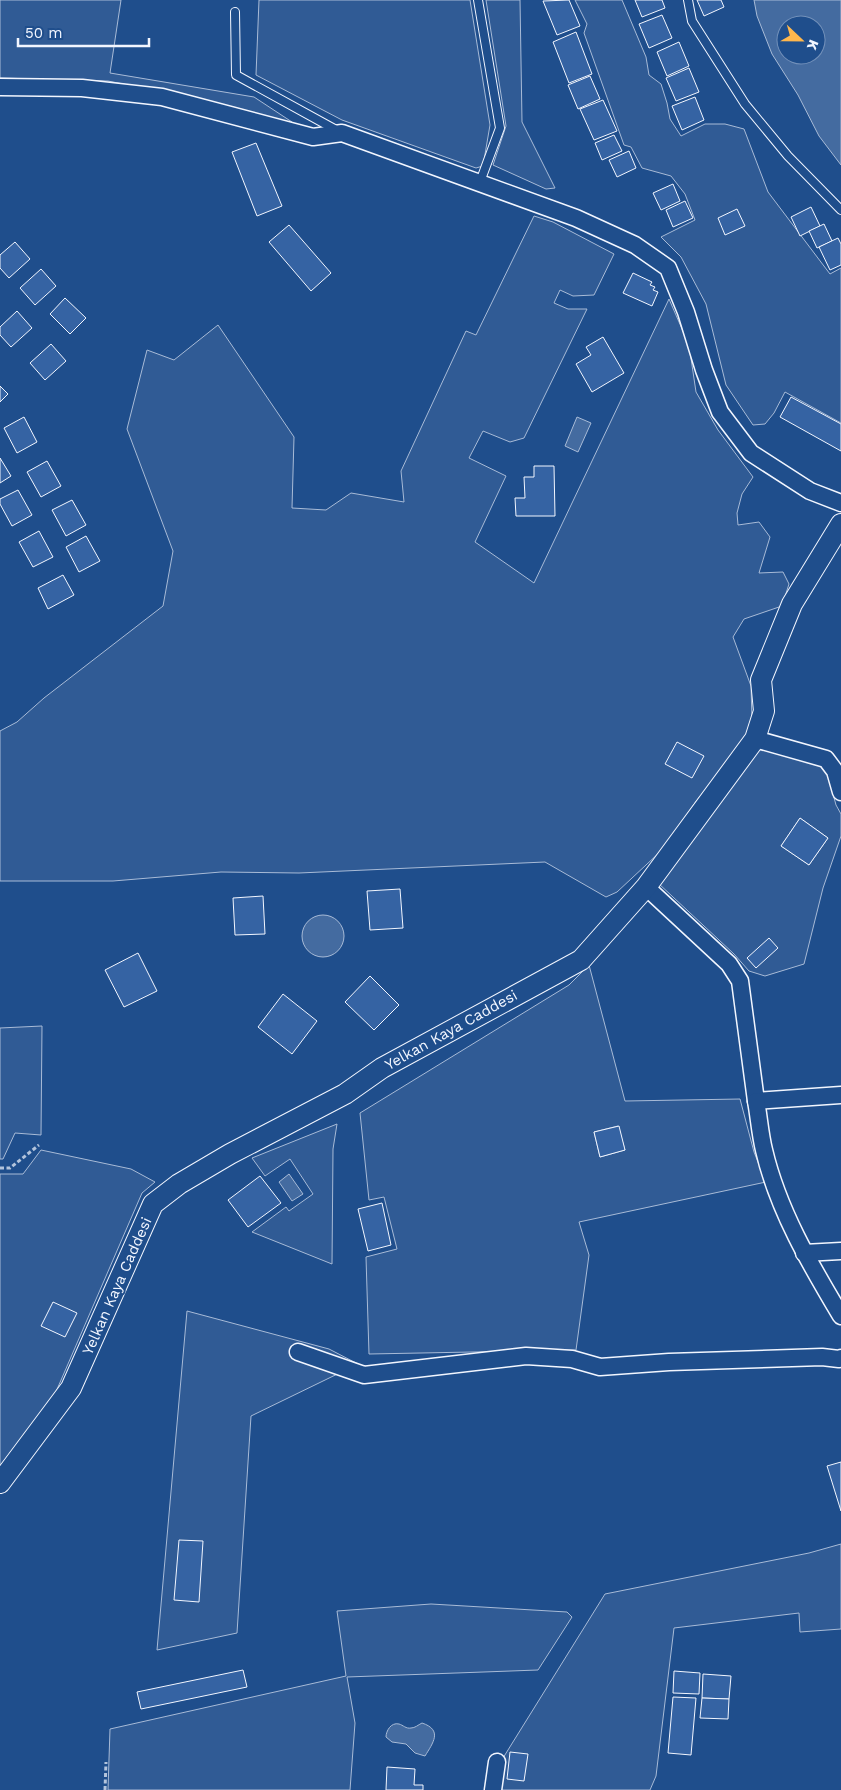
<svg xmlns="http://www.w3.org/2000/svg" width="841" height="1790" font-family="'Work Sans',sans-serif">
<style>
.built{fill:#305b95;stroke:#a8bbd7;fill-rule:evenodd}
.water{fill:#446ba0;stroke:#a8bbd7;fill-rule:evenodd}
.building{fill:#3563a3;stroke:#f2f6ff}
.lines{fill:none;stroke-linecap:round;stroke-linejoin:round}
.service-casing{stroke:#f2f6ff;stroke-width:10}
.minor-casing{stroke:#f2f6ff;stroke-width:19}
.tertiary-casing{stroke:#f2f6ff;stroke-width:22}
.path{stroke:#b3c4dc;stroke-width:3;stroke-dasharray:4 2.5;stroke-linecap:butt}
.service{stroke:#1f4e8c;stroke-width:8}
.minor{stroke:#1f4e8c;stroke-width:16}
.tertiary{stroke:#1f4e8c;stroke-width:20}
.labels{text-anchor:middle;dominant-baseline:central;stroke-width:4;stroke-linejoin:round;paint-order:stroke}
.street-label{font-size:15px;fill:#f2f6ff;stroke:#1f4e8c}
</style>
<rect width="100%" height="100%" fill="#1f4e8c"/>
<!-- built -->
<g class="built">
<path d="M0,0h121l-11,73 144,24 38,25 -2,4 -131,-35 -51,-10 -108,-3z"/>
<path d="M259,0h211l20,125 -7,41 -7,2 -134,-48 -86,-45z"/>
<path d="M486,0h34l2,122 33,66 -9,1 -53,-24 13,-39z"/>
<path d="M575,0h47l24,57 3,18 12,9 6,19 3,16 11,17 24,-12h20l19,5 24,63 62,82 11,-6v155l-56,-31 -11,21 -9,11 -12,1 -27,-40 -20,-81 -25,-47 -20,-20 34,-17 -10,-26 -14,-18 -29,-8 -11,-21 -7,-2 -40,-112 3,-9z"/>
<path d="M534,216l19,6 61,32 -20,41 -21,1 -13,-6 -6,13 14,6h19l-63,129 -14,4 -27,-11 -14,27 37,18 -31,66 59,41 135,-284 20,46 7,47 22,38 35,47 -11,17 -5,19 1,12 21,-3 11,15 -11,36 24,-1 6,12 -7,22 -38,13 -11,18 18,49 1,34 -6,20 -49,60 -36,51 -44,41 -11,5 -61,-35 -246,11 -78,-1 -108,9h-113v-150l17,-9 27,-24 119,-92 10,-55 -46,-122 20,-79 27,10 44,-35 76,112 -2,71 34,2 25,-17 53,9 -3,-31 65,-140 10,4z"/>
<path d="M757,746l63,20 8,9 8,30 5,9v22l-18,52 -19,76 -39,12 -16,-5 -15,-17 -76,-71zM800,818l28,20 -19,27 -28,-19z"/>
<path d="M589,965l36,136 115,-2 14,53 12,30 -187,40 10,33 -13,95 -207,4 -3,-97 31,-8 -13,-52 -15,3 -9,-87 209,-128zM618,1126l7,24 -25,7 -6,-25z"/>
<path d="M42,1026l-1,109 -26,-2 -12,26h-3v-131z"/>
<path d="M337,1124l-4,25 -1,115 -80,-32 34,-25 3,4 24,-17 -23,-35 -25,17 -13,-18z"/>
<path d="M41,1150l90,19 24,13 -13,11 -87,201 -55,72v-292h23z"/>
<path d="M187,1311l142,38 29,15 -107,52 -14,217 -80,17z"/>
<path d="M841,1544v85l-41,3 -1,-19 -125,15 -18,148 -6,14h-150l3,-32 102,-164 204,-41z"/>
<path d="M431,1604l136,8 5,5 -34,53 -191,7 8,46 -5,67h-242l2,-61 236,-53 -9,-65z"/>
</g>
<!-- water -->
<g class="water">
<path d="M754,0h87v165l-22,-29 -21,-41 -26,-41 -15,-38zM786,25h30v30h-30z"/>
<path d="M577,417l14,6 -13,29 -13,-6z"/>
<circle cx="323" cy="936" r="21"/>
<path d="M289,1174l14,20 -11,7 -13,-19z"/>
<path d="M422,1723c21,7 11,20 3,33l-10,-3 -9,-9 -14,-2 -6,-5c0,-6 5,-15 13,-13 4,1 7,5 12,4 4,0 7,-3 11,-5z"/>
</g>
<!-- building -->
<g class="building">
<path d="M569,0l11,26 -23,9 -14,-34z"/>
<path d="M635,0h27l3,8 -23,9z"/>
<path d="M697,0h24l3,7 -20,9z"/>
<path d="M662,15l10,23 -23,10 -10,-24z"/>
<path d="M576,32l16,42 -23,9 -16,-41z"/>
<path d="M679,42l10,24 -22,10 -10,-24z"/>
<path d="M689,68l10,24 -23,9 -10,-23z"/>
<path d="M590,76l10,23 -22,10 -10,-24z"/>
<path d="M695,97l9,23 -22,10 -10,-24z"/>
<path d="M603,100l14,31 -23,9 -14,-31z"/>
<path d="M614,135l8,16 -20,9 -7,-17z"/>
<path d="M256,143l26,63 -25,10 -25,-64z"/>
<path d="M629,151l7,17 -19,9 -8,-17z"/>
<path d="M673,184l7,17 -19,9 -8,-17z"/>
<path d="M685,201l8,17 -20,9 -7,-17z"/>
<path d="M811,207l9,19 -20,10 -9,-19z"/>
<path d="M737,209l8,17 -20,9 -7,-17z"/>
<path d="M824,224l8,17 -15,7 -8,-17z"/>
<path d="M289,225l42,48 -20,18 -42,-49z"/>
<path d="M838,238l3,6v21l-11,5 -11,-23z"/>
<path d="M15,242l15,17 -21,19 -9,-10v-13z"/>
<path d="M41,269l15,17 -21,19 -15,-17z"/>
<path d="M633,273l19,9 -2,3 5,2 -2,3 5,2 -6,14 -29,-13z"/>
<path d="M65,298l21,20 -16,16 -20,-20z"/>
<path d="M17,311l15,17 -21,19 -11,-12v-8z"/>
<path d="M603,337l21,36 -32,19 -16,-28 15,-9 -5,-8z"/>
<path d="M51,344l15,17 -21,19 -15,-17z"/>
<path d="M0,386l8,8 -8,8z"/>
<path d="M791,397l50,27v27l-61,-34z"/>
<path d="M24,417l13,25 -20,11 -13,-25z"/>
<path d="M0,458l11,18 -11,7z"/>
<path d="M47,461l14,25 -20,11 -14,-25z"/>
<path d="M534,466h20l1,50h-39l-1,-18h10l-1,-21h10z"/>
<path d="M18,490l14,25 -20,11 -12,-22v-5z"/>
<path d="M72,500l14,25 -20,11 -14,-26z"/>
<path d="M39,531l14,26 -20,10 -14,-25z"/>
<path d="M86,536l14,25 -21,11 -13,-25z"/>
<path d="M63,575l11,20 -26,14 -10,-21z"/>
<path d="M677,742l27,14 -12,22 -27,-14z"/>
<path d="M800,818l28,20 -19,27 -28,-19z"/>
<path d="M400,889l3,39 -33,2 -3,-39z"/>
<path d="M263,896l2,38 -30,1 -2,-37z"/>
<path d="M769,938l9,10 -22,20 -9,-10z"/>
<path d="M138,953l19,38 -33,16 -19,-37z"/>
<path d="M370,976l29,29 -25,25 -29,-28z"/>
<path d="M283,994l34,27 -25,33 -34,-27z"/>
<path d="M619,1126l6,24 -25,7 -6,-25z"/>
<path d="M260,1176l21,27 -33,24 -20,-27z"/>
<path d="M382,1203l9,42 -23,6 -10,-42z"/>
<path d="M53,1302l24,11 -12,24 -24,-11z"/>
<path d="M841,1462v49l-14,-45z"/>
<path d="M179,1540l24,1 -4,61 -25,-2z"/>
<path d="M243,1670l4,17 -106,22 -4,-17z"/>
<path d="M674,1671l26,2 -1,21 -26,-1z"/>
<path d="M703,1674l28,2 -2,23 -27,-1z"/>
<path d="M673,1697l23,1 -5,57 -23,-2z"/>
<path d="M702,1698l27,1 -1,20 -28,-1z"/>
<path d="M510,1752l18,2 -4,27 -17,-2z"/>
<path d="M387,1767l28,2 -1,16h9v5h-37z"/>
</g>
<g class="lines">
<!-- service casing -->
<g class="service-casing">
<g id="service">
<path d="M478,0l22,128 -20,54"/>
<path d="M688,0l4,21 53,83 43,52 53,54"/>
<path d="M235,12l1,63 102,56"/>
</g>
</g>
<!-- minor casing -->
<g class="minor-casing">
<g id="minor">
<path d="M0,87l82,1 80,9 151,40 29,-4 234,85 59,27 33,23 18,44 18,58 16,42 31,41 59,38 31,12"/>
<path d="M755,739l71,20 9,12 6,21"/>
<path d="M646,887l83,77 11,17 16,120 85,-6"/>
<path d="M756,1101c3,16 4,33 8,49 14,60 46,114 77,166"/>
<path d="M804,1253l37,-2"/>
<path d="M298,1352l66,23 162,-19 46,3 28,8 69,-5 153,-5 17,2 2,-1"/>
<path d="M493,1790l4,-28"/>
</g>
</g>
<!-- tertiary casing -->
<g class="tertiary-casing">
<path id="tertiary" d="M0,1483l71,-95 82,-184 26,-20 51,-30 115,-60 37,-26 199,-108 65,-73 109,-148 9,-28 -3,-31 31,-76 49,-80"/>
</g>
<!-- path -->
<g class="path">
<path d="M0,1168h10l29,-23"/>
<path d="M105,1790l1,-28"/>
</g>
<!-- service -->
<use href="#service" class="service"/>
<!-- minor -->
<use href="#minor" class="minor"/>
<!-- tertiary -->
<use href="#tertiary" class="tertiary"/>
</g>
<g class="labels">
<!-- street labels -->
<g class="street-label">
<text transform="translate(451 1030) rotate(-29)">Yelkan Kaya Caddesi</text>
<text transform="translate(117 1286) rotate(-66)">Yelkan Kaya Caddesi</text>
</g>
</g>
<!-- north arrow -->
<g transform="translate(801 40) rotate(112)"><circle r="24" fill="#1f4e8c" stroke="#7391ba"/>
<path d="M0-4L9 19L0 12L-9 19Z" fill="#ffb74d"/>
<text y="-8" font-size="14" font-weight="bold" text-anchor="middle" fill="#f2f6ff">K</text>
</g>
<!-- scale -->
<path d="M18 38v8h131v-8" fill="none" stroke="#f2f6ff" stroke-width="2.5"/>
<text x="25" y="38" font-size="15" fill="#f2f6ff" stroke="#1f4e8c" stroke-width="4" paint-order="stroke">50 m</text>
</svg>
